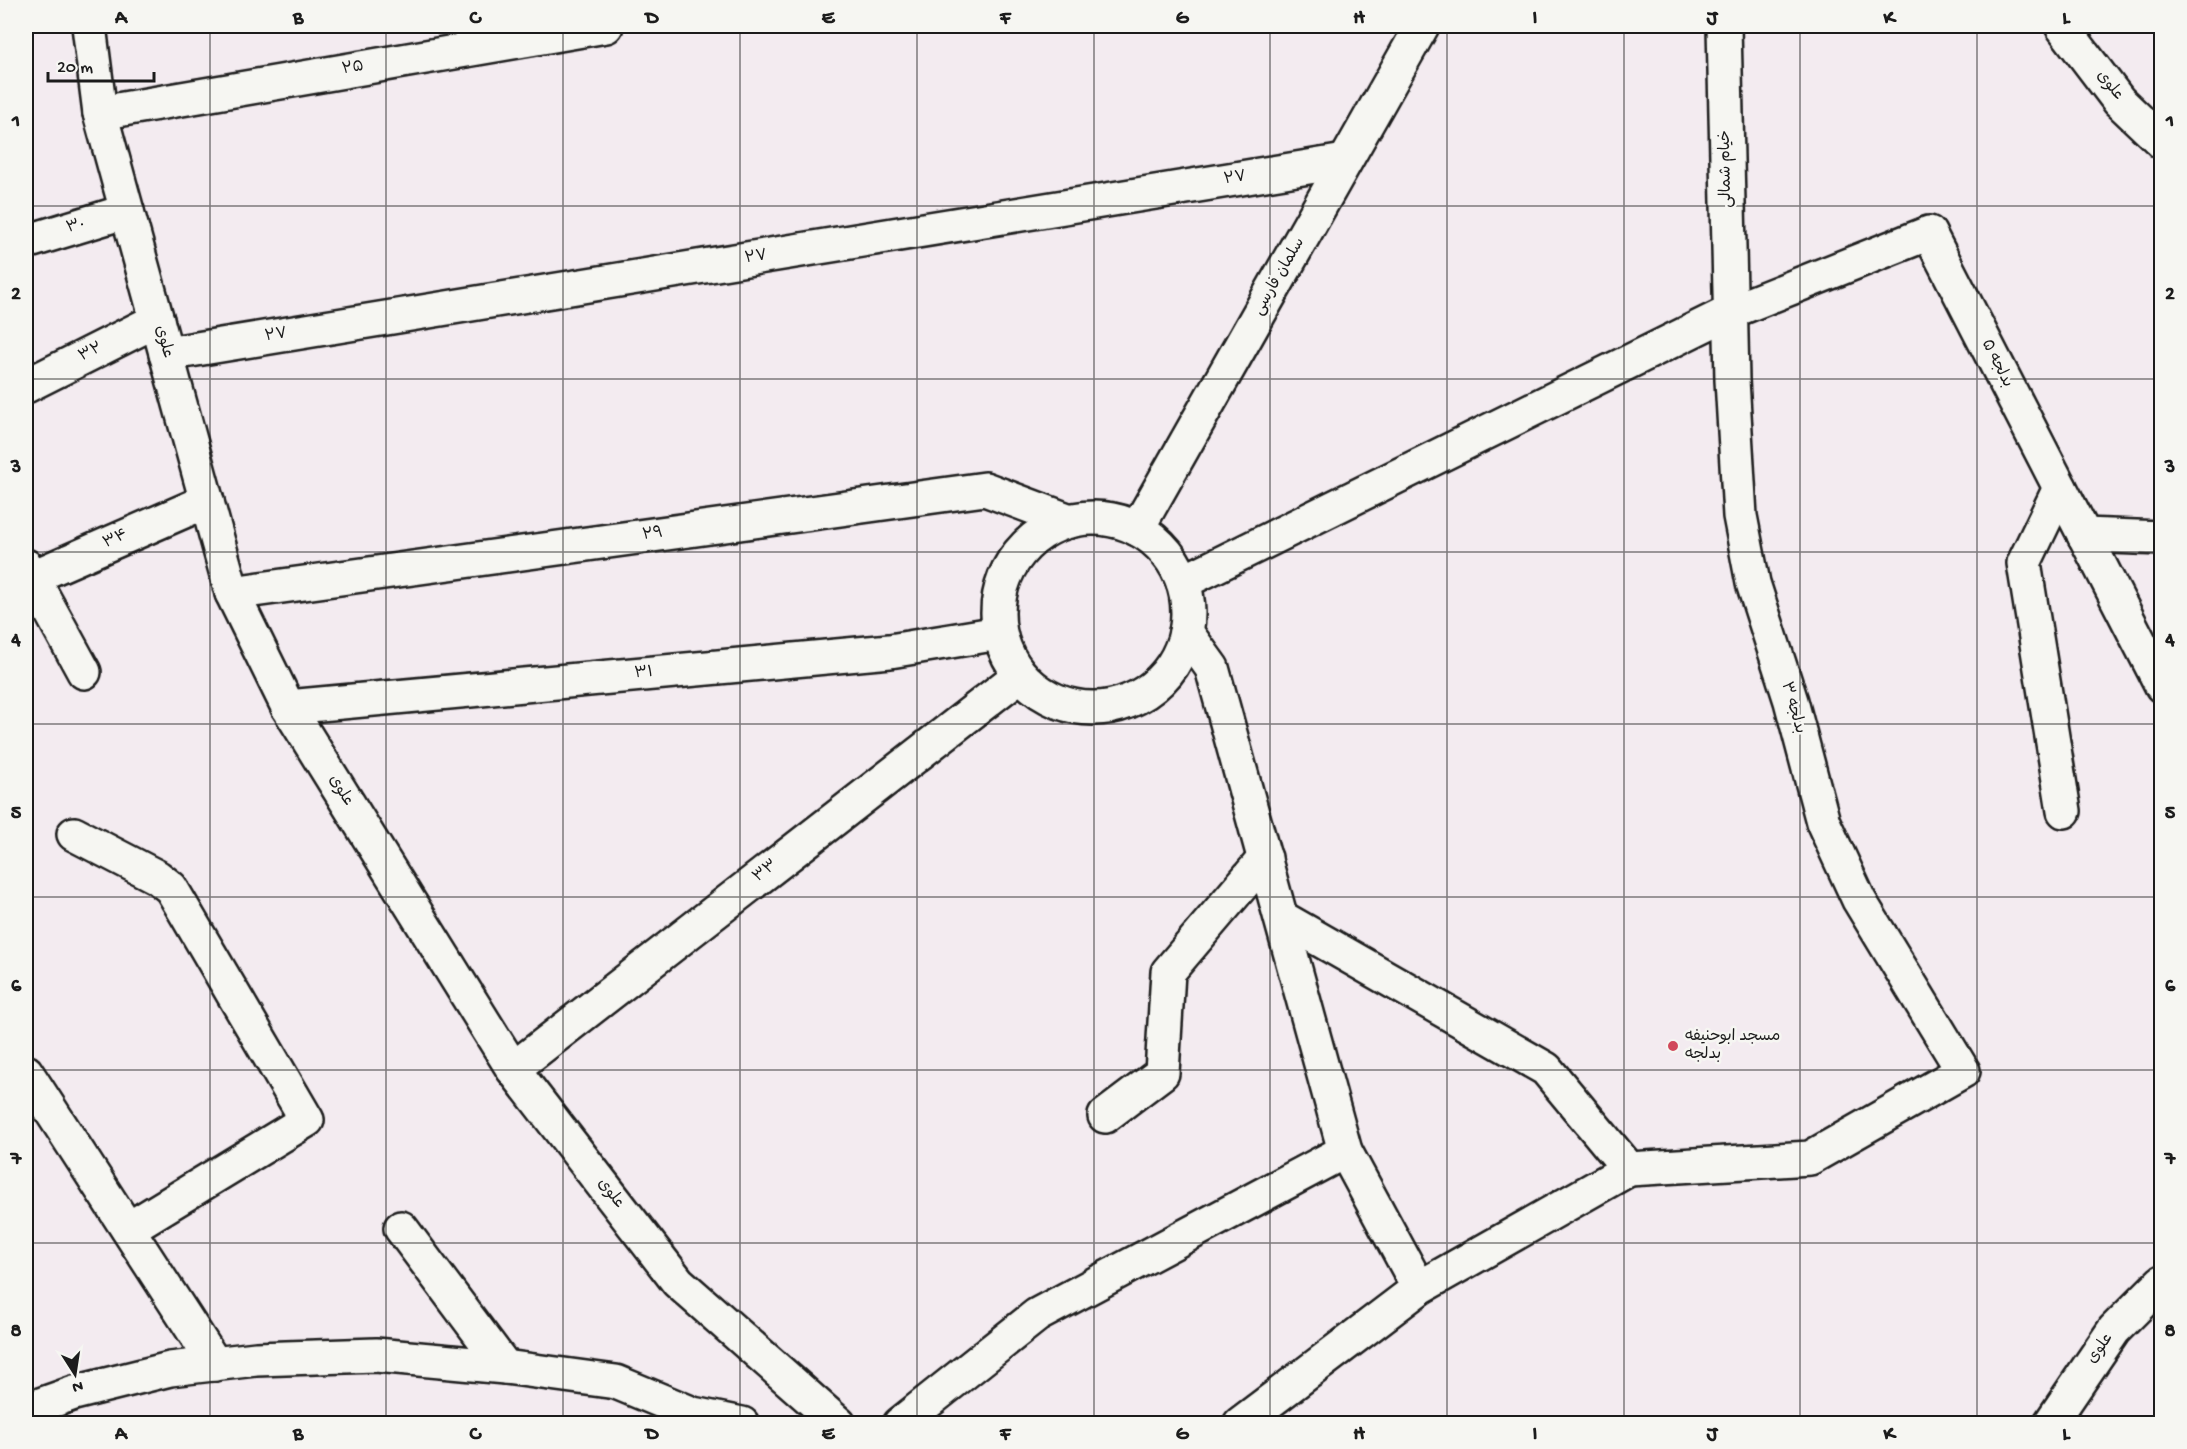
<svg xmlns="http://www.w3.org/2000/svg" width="2187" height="1449" font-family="'Gochi Hand','Playpen Sans Arabic',sans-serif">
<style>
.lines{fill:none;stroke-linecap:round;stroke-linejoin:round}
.minor-casing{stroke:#1c1c1c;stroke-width:38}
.minor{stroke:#f6f6f2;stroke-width:33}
.grid{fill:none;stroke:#1c1c1c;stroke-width:1.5;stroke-opacity:0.55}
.poi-dot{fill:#d1495b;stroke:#f6f6f2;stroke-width:2}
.labels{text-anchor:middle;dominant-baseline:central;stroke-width:5;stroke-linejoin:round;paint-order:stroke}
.street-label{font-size:16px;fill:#1c1c1c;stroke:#f6f6f2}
.poi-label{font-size:16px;fill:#1c1c1c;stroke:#f6f6f2;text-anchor:start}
.neatline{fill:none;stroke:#1c1c1c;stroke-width:2}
.grid-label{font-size:20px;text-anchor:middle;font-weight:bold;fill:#1c1c1c}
</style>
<rect width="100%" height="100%" fill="#f3ebf0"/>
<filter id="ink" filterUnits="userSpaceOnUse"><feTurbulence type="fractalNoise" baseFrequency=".0167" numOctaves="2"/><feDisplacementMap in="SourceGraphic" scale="12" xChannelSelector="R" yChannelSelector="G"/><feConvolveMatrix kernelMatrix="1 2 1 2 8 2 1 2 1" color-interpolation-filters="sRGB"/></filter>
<g filter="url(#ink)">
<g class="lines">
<!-- minor casing -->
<g class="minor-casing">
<g id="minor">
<path d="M89,26l11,87 132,480 56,114 225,362 165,213 161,142"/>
<path d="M2062,26l57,75 43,41"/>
<path d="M100,113l506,-87"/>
<path d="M26,242l101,-31"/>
<path d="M166,354l1179,-193"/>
<path d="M26,386l131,-66"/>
<path d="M2060,488l-36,75 40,248"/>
<circle cx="1093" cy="613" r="95"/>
<path d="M1137,529l285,-503"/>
<path d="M2084,535l78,3"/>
<path d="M26,566l58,106"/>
<path d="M26,580l181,-79"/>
<path d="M1183,582l547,-270 199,-79 233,453"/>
<path d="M232,593l753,-104 85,32"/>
<path d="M1186,632l26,36 133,483 74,137"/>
<path d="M288,707l602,-56 109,-18"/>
<path d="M74,834l83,43 14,11 136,232 -179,109"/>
<path d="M1282,918l264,151 83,100 181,-11 153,-87 -104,-171 -36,-78 -32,-121 -38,-118 -13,-67 -8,-136 -8,-354"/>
<path d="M513,1069l507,-394"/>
<path d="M26,1072l189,292"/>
<path d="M1105,1116l57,-43 6,-101 97,-114"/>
<path d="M401,1228l104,139"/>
<path d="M26,1410l48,-17 96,-24 86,-10 120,-4 129,12 111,15 77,32 49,10"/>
<path d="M900,1424l137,-109 308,-164"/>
<path d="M1240,1424l179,-136 210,-119"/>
<path d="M2050,1424l64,-94 48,-48"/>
</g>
</g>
<!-- minor -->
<use href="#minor" class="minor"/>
</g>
</g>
<!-- grid -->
<path class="grid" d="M210,26v1398M386,26v1398M563,26v1398M740,26v1398M917,26v1398M1094,26v1398M1270,26v1398M1447,26v1398M1624,26v1398M1800,26v1398M1977,26v1398M26,206h2136M26,379h2136M26,552h2136M26,724h2136M26,897h2136M26,1070h2136M26,1243h2136"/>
<!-- markers -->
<circle class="poi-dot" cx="1673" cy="1046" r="6"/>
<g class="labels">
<!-- street labels -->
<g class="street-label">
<text transform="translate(353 69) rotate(-10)">۲۵</text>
<text transform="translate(2109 86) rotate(51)">علوی</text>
<text transform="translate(1727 169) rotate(-91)">خیام شمالی</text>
<text transform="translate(1235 179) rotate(-9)">۲۷</text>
<text transform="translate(76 227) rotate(-17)">۳۰</text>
<text transform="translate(756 258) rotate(-9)">۲۷</text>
<text transform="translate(1280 277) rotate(-60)">سلمان فارسی</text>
<text transform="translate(276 336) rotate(-9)">۲۷</text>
<text transform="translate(163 342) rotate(75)">علوی</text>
<text transform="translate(91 353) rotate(-27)">۳۲</text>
<text transform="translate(1996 364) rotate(63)">بدلجه ۵</text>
<text transform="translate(653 535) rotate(-8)">۲۹</text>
<text transform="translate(116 540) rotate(-24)">۳۴</text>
<text transform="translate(644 674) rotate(-5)">۳۱</text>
<text transform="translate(1792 708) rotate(74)">بدلجه ۳</text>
<text transform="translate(340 791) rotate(58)">علوی</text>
<text transform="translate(766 872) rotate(-38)">۳۳</text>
<text transform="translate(610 1194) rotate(52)">علوی</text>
<text transform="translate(2101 1349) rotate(-55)">علوی</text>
</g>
<!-- poi labels -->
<g class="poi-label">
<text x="1685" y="1037">مسجد ابوحنیفه<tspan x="1685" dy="18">بدلجه</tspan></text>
</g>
</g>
<!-- margin -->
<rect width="2187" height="1449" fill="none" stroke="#f6f6f2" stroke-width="66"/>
<!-- north arrow -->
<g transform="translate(75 1374) rotate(168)" stroke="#f6f6f2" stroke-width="4.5" paint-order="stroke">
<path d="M0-4.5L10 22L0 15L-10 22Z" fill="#1c1c1c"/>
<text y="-9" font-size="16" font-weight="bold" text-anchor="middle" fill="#1c1c1c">N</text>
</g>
<!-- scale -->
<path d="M48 72v9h106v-9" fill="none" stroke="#1c1c1c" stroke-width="3"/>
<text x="57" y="72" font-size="18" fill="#1c1c1c" stroke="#f6f6f2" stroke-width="4.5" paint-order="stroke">20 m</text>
<rect x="33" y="33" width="2121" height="1383" class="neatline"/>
<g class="grid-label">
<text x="121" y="23">A</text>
<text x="298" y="23">B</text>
<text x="475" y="23">C</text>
<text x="652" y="23">D</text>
<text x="828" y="23">E</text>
<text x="1005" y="23">F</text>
<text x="1182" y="23">G</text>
<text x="1359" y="23">H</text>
<text x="1535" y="23">I</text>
<text x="1712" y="23">J</text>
<text x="1889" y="23">K</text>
<text x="2066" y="23">L</text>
<text x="16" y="126">1</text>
<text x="2170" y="126">1</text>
<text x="16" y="299">2</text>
<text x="2170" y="299">2</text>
<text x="16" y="472">3</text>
<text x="2170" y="472">3</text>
<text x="16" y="645">4</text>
<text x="2170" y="645">4</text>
<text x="16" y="818">5</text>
<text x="2170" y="818">5</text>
<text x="16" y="991">6</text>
<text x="2170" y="991">6</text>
<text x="16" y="1164">7</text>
<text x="2170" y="1164">7</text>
<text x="16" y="1336">8</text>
<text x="2170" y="1336">8</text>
<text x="121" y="1439">A</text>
<text x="298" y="1439">B</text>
<text x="475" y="1439">C</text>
<text x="652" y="1439">D</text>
<text x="828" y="1439">E</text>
<text x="1005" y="1439">F</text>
<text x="1182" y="1439">G</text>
<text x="1359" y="1439">H</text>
<text x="1535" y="1439">I</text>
<text x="1712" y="1439">J</text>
<text x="1889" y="1439">K</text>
<text x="2066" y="1439">L</text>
</g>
</svg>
